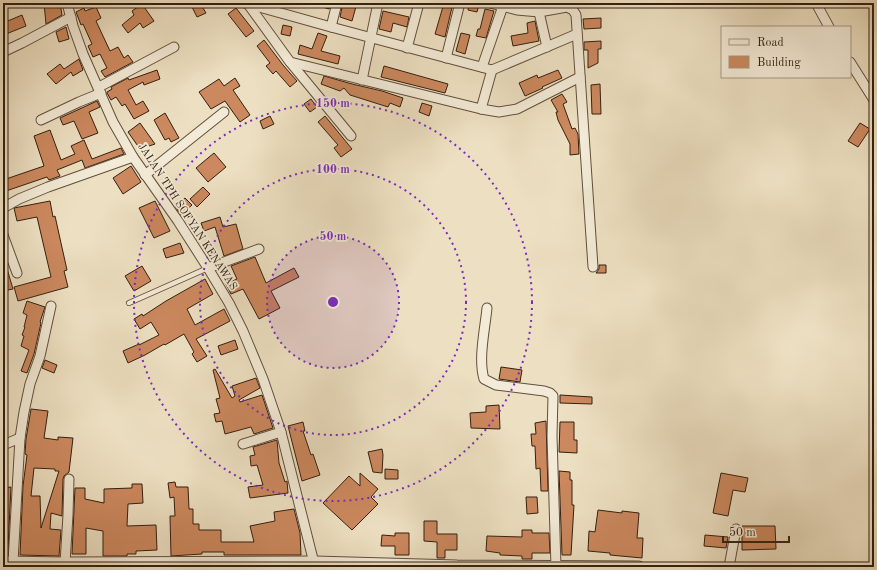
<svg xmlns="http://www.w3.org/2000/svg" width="877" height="570" font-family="'Old Standard TT',serif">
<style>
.building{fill:#cc885e;stroke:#331f10;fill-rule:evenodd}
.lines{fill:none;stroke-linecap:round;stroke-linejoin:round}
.service-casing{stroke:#624f3c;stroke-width:6}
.minor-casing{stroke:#624f3c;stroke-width:11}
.tertiary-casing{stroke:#624f3c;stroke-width:13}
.service{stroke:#f3ebd7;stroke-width:4.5}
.minor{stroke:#f3ebd7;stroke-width:9}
.tertiary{stroke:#f3ebd7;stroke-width:11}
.ring{fill:none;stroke:#7b2cbf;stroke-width:2;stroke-dasharray:2 4}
.labels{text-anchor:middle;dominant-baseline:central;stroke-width:3.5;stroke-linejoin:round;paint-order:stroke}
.street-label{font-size:11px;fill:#331f10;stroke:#f3ebd7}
.centre{fill:#7b2cbf;stroke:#f3ebd7;stroke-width:2}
.ring-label{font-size:12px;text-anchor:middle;font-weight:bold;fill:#7b2cbf;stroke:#f3ebd7;stroke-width:3.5;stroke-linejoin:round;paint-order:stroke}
</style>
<rect width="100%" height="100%" fill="#ede0c2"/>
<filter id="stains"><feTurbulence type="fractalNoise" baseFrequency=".005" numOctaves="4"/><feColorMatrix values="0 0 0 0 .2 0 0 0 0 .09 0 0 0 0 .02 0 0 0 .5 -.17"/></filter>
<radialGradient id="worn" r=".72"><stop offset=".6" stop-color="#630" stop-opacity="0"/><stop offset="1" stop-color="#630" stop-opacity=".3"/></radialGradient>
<!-- building -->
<g class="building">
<path d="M44,3h16l2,12 -16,9z"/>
<path d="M200,3l6,10 -9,4 -5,-10z"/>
<path d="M316,3h15l-2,6 -13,-4z"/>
<path d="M343,3h14l-5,18 -12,-4z"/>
<path d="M444,3h9l-8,34 -10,-3z"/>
<path d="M469,3l10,1 -2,8 -9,-2z"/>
<path d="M142,4l12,17 -11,7 -3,-5 -12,10 -6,-8 12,-10 -2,-4z"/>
<path d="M96,7l5,11 -5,3 14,30 8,-4 6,11 4,-3 5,7 -28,15 -4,-6 6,-3 -7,-14 -7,3 -5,-11 4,-2 -9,-20 -2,1 -5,-13 8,-4 1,3z"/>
<path d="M236,8l18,23 -8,6 -18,-23z"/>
<path d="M485,9l9,2 -8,27 -10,-2 2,-7h2z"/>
<path d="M383,11l26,6 -2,10 -14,-4 -2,9 -12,-3z"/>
<path d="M22,15l4,11 -20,8 -3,-11z"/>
<path d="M601,18v10l-17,1 -1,-10z"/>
<path d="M535,21l4,20 -26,5 -2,-10 17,-3 -1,-10z"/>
<path d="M283,25l9,2 -2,9 -9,-2z"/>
<path d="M66,27l3,12 -10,3 -3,-10z"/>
<path d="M318,33l9,3 -6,15 19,5 -2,8 -40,-10 2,-9 12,4z"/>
<path d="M461,33l9,2 -5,19 -9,-3z"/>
<path d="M264,40l19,25 14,16 -7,6 -14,-16 -3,3 -7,-8 4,-3 -13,-17z"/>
<path d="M601,41v8h-3v14l-10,5v-18h-4v-8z"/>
<path d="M79,59l4,11 -10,6 -2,-4 -15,12 -9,-10 13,-10 4,5z"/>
<path d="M384,66l64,18 -3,9 -64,-16z"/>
<path d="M157,70l3,9 -16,6 -1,-3 -15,8 8,15 7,-4 6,10 -15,8 -9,-15 -3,2 -6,-9 -5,3 -4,-7v-1l5,-3 -1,-2 17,-9 1,2z"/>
<path d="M558,70l4,8 -20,9 1,1 -18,8 -6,-13 18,-8 1,3z"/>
<path d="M324,76l28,8 30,7 21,7 -3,9 -10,-4 -2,4 -38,-12 -6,-7 -4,3 -19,-7z"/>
<path d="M235,78l5,8 -7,4 17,25 -10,7 -15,-21 -14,8 -12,-17 20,-13 5,7z"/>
<path d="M600,84l1,30h-9l-1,-29z"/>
<path d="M562,94l5,8 -4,2 9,25 3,-1 3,6 1,20 -9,1v-11l-12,-24 -2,-8h2l-7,-12z"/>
<path d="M311,99l6,8 -7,5 -6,-8z"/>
<path d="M97,101l3,6 -11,5 9,21 -16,6 -8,-18 -11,4 -3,-7z"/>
<path d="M422,103l10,3 -3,10 -10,-4z"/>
<path d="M165,113l14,25 -8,4 -2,-4 -4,2 -11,-20z"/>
<path d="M270,116l4,8 -11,5 -3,-8z"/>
<path d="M325,116l27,33 -11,8 -7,-9 4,-3 -20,-23z"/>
<path d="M140,123l15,21 -15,5 -12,-17z"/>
<path d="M860,123l10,6 -12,18 -10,-6z"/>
<path d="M50,130l11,30 14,-6 -4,-8 13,-6 8,19 29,-11 3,6 -39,14 -3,-8 -25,10 3,6 -11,4 -2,-3 -44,15v-12l41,-14 -10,-30z"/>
<path d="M214,153l12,14 -18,15 -12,-14z"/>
<path d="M131,166l10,16 -18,12 -10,-16z"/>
<path d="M203,187l7,7 -13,13 -7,-8z"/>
<path d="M185,198l7,7 -11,10 -6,-8z"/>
<path d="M50,201l3,16 2,-1 12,54 -3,1 4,16 -50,14 -4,-14 37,-10 -14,-60 -20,4 -3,-13z"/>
<path d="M155,201l15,30 -16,7 -15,-30z"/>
<path d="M220,217l3,10 13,-3 7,25 -19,7 -9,-29 -11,4 -3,-8z"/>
<path d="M180,243l4,10 -18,5 -3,-9z"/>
<path d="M255,257l11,26 28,-15 5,9 -28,14 9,17 -21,11 -16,-30 -12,5 -5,-10 11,-5 -6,-13z"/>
<path d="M3,262h2l8,27 -10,2z"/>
<path d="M599,265h7v8h-10l3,-4z"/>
<path d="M142,266l9,15 -17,10 -9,-15z"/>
<path d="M205,279l8,15 -26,15 8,16 29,-16 6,12 -34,18 11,17 -10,6 -5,-8 2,-2 -10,-18 -19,11 -1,-1 -19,11 -17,8 -5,-12 16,-7v1l20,-10 -8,-13 -11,7 -6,-10 8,-5 1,2 23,-15z"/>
<path d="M27,301l18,6 -5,15 1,1 -7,31 -7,19 -6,-2 8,-21 -8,-4 3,-10 -2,-1 3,-8h-1l3,-12 -4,-2z"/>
<path d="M235,340l3,9 -17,6 -3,-9z"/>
<path d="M45,360l12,5 -3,8 -12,-5z"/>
<path d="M501,367l21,3 -2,12 -21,-3z"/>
<path d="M215,369l17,29 3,-2 -3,-10 24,-8 4,10 -21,12 1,2 22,-7 11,33 -19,6 -3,-7 -26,7 -3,-13 -6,1 -2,-8 6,-1 -4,-14 4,-1 -7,-28z"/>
<path d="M560,395l32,2v7l-32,-1z"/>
<path d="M499,405l1,24 -29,-1 -1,-15 16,-1v-6z"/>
<path d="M31,409l17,2 -4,27 14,2v-3l15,1 -4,34 -5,4 -1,3 -1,37 -11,-3 -1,16 11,1 -2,26 -39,-1 3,-69 4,-31 -2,-1 1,-15zM34,468l21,1v2h4l-18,57 -1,-32h-9z"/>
<path d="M546,421l2,70h-7l-1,-23 -4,1 -1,-23h-3l-1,-12h5l-1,-11z"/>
<path d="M303,422l2,9h-2l8,24 2,-1 7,21 -18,6 -14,-55z"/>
<path d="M560,422h14v18h3v13l-18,-1z"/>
<path d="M277,440l2,23 6,19 2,-1 1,12 -38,5 -2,-11 15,-2 -6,-20 -6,1 -1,-10 5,-1 -2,-8z"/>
<path d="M382,449l1,6 -1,18 -9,-1 -5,-20z"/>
<path d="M385,469l13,1v9h-13z"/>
<path d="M559,471l11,1v8h2v25h2l-3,50h-9z"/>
<path d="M360,473l18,16 -7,8 7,7 -26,26 -29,-27 26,-27 11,10z"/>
<path d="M721,473l27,5 -3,14 -12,-2 -5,26 -15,-3z"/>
<path d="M175,482l1,5h12l1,22h4v15h6v6h22v12h33l-4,-16 25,-5 -1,-9 20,-3 6,24 1,22h-77v-3h-22v2l-31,2 -1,-40h5l-1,-19 -4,1 -2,-15z"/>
<path d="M132,484h10l1,19 -15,1 -1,22 29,-1 1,25 -21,1v3h-9v2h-24v-25l-17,-3v26h-14l3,-66h10v11l19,4v-14l28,-1z"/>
<path d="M11,487l-3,61h-5v-60z"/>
<path d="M526,497h11l1,16 -11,1z"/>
<path d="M598,510l24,3v-2l17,2 -2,25h6l-1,20 -32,-3v-2l-22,-2 1,-20 6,1z"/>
<path d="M424,521h13v13h20v16h-12v8h-8v-16l-13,-1z"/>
<path d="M742,526h33l1,23 -34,1z"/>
<path d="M522,530h10v3h17l1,20h-18v6h-10v-3l-22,-1v-2l-14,-2 1,-15 35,1z"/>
<path d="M395,533h14v22h-14v-9h-14l1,-11 13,1z"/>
<path d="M705,535l23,2 -2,11 -22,-2z"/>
</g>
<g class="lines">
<!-- service casing -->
<g class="service-casing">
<path id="service" d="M129,303l79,-35"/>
</g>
<!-- minor casing -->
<g class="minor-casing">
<g id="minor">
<path d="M67,3l6,23 10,28 30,68 20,35 45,64 30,47 21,35 14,28 20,48 18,53 34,135"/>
<path d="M245,3l86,24 161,43 85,-36"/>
<path d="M490,3l27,7 22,2 28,-5 6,3 3,5 17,252"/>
<path d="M816,3l13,24"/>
<path d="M249,4h-1l42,58 61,74"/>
<path d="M539,12l8,35"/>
<path d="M331,27l6,-24"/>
<path d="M407,48l12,-45"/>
<path d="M3,52l19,-9 49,-26"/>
<path d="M446,58l14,-55"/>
<path d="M290,62l191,47 11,-39"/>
<path d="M850,62l24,38"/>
<path d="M482,67l21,-61"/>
<path d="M362,80l16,-77"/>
<path d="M99,87l75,-40"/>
<path d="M481,109l18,3 18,-3 63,-32"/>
<path d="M41,120l38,-18 22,-9"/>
<path d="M145,175l79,-63"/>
<path d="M3,208l16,-9 29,-12 85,-30"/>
<path d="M3,235l14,38"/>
<path d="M208,268l51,-19"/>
<path d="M487,308c-2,21 -9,51 -3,71l12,6 48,6 6,2 3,3 -1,40 4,131"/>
<path d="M243,444l38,-12"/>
<path d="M3,445l17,-7"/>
<path d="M13,562l7,-124 4,-26 6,-28 10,-28 11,-50"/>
<path d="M65,563l3,-48 1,-36"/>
<path d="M729,567l7,-38"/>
</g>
</g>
<!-- tertiary casing -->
<g class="tertiary-casing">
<path id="tertiary" d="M3,562l63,1 249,-1 142,4 182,1"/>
</g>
<!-- service -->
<use href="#service" class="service"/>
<!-- minor -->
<use href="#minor" class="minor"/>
<!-- tertiary -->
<use href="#tertiary" class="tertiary"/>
</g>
<!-- distance rings -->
<circle cx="333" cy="302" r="66" fill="#7b2cbf" fill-opacity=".12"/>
<g class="ring">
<circle cx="333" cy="302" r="66"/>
<circle cx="333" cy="302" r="133"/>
<circle cx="333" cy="302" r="199"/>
</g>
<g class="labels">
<!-- street labels -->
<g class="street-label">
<text transform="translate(187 217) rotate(57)">JALAN TPH SOFYAN KENAWAS</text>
</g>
</g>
<circle cx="333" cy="302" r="6" class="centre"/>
<g class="ring-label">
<text x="333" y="107">150 m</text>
<text x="333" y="173">100 m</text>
<text x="333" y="240">50 m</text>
</g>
<!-- margin -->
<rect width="877" height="570" fill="none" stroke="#ede0c2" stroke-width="16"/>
<rect x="4" y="4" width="869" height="562" fill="none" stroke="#331f10" stroke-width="2"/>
<rect x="8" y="8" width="861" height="554" fill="none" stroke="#331f10"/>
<!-- legend -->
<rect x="721" y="26" width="130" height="52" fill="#f3ebd7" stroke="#a69987"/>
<rect x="729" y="39" width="20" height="6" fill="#f3ebd7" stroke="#a69987"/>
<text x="757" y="46" font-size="12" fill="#331f10">Road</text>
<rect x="729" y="56" width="20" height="12" fill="#cc885e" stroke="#a69987"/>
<text x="757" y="66" font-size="12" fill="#331f10">Building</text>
<!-- scale -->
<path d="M723 536v6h66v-6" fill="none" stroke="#331f10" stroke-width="2"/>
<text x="729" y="536" font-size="12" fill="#331f10" stroke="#f3ebd7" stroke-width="3" paint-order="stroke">50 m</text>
<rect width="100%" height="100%" filter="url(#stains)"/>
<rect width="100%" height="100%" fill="url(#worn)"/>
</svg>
